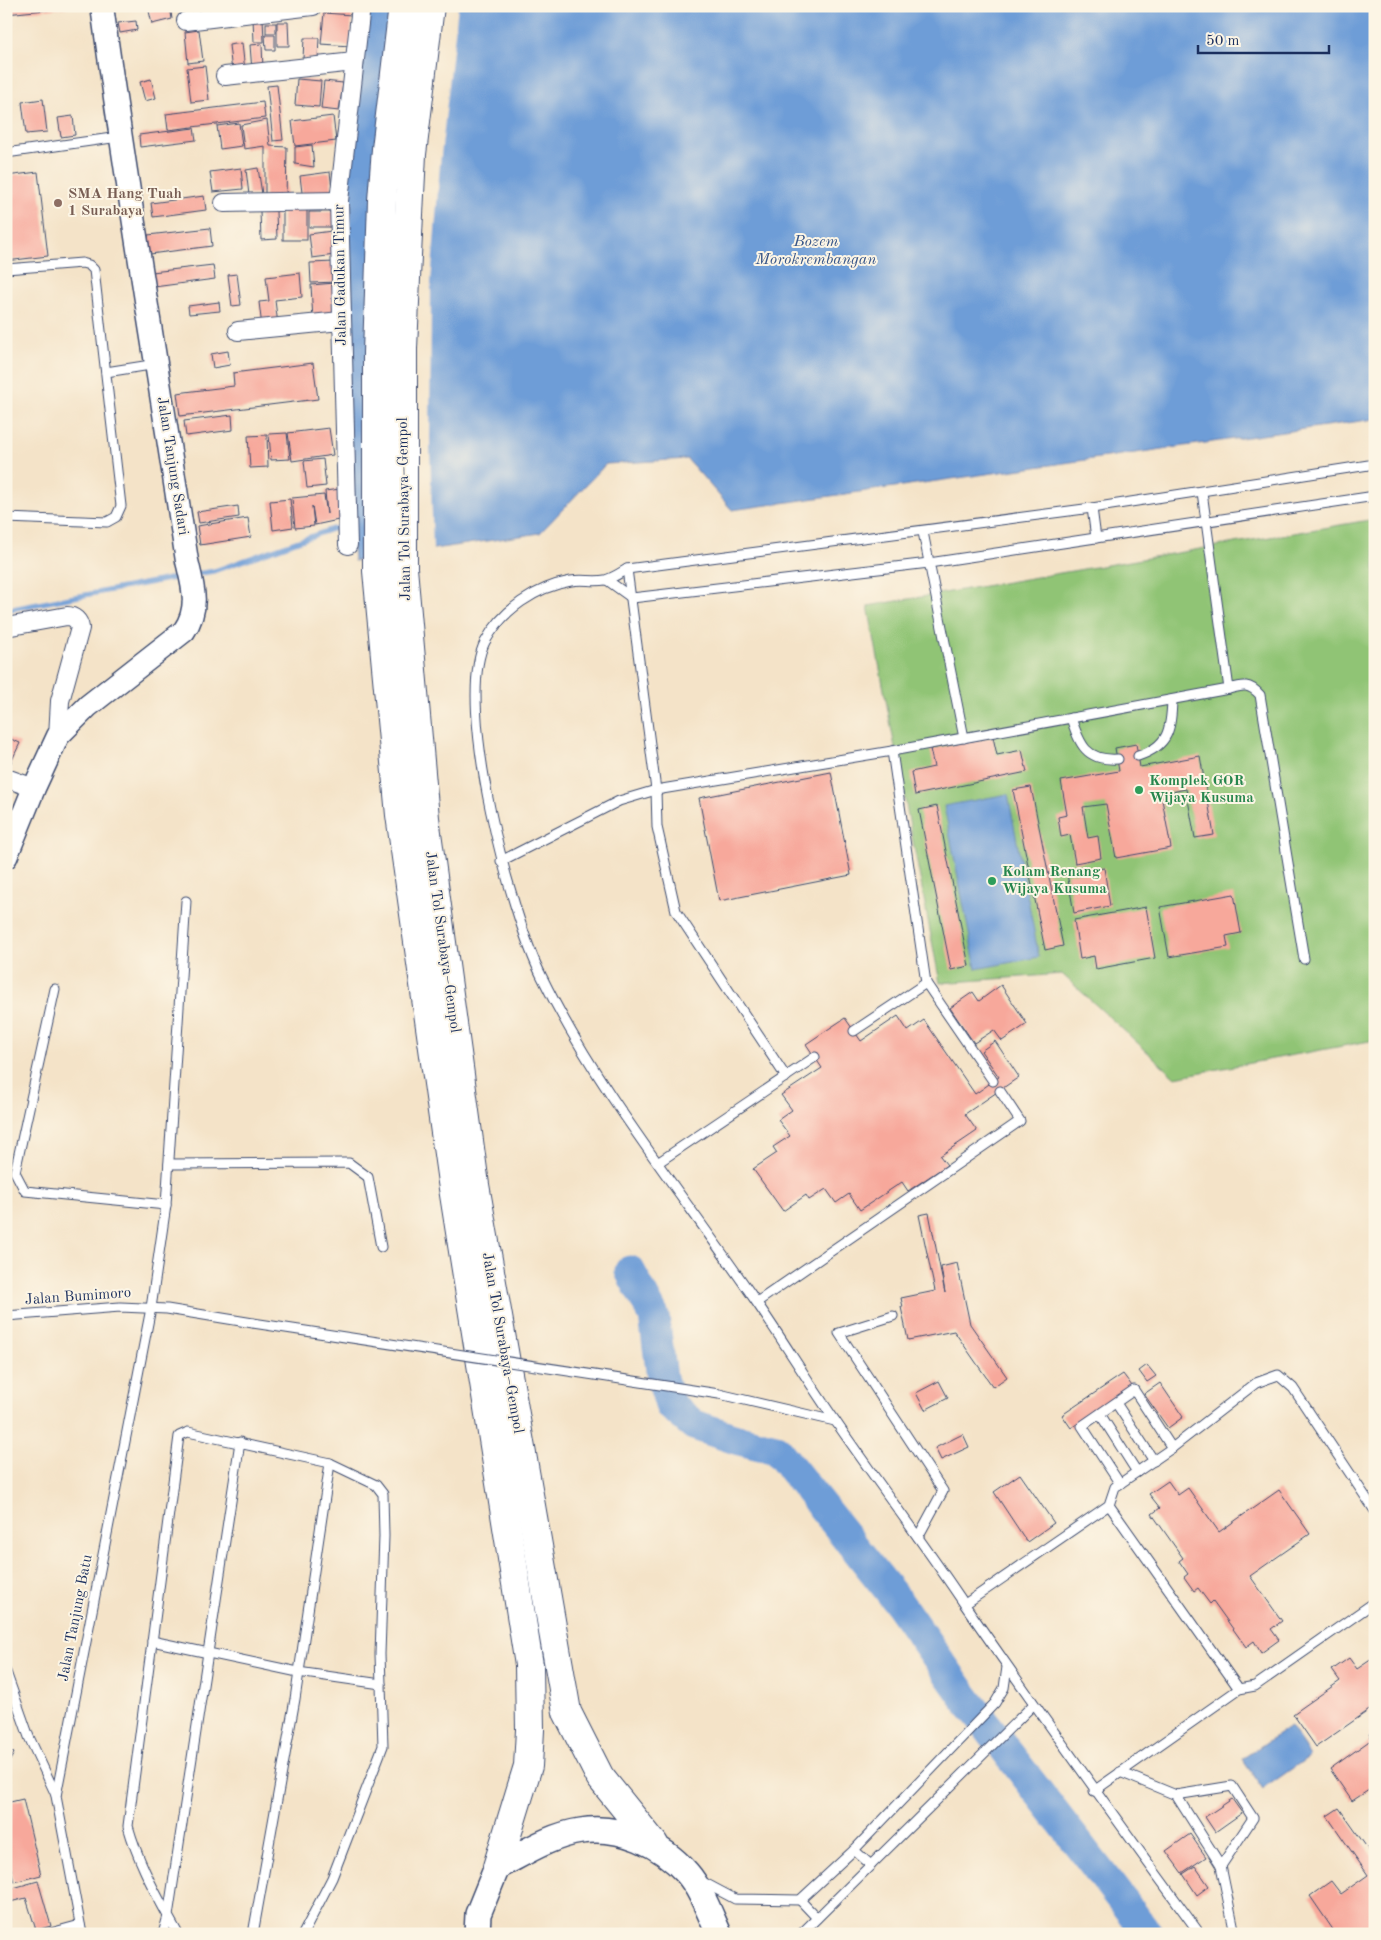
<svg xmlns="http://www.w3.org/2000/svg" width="1381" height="1940" font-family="'Old Standard TT',serif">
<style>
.green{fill:#90c475;stroke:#567a6a}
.water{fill:#6e9dd7;stroke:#44669a}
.pier{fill:#f4e3c8}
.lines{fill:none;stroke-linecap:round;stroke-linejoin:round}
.stream{stroke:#6e9dd7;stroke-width:5}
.river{stroke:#6e9dd7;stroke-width:31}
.building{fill:#f7a89b}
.service-casing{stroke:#3c4a6e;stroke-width:11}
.minor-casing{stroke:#3c4a6e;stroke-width:20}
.tertiary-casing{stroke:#3c4a6e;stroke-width:25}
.secondary-casing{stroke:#3c4a6e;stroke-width:28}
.motorway-casing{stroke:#3c4a6e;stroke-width:30}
.service{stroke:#fff;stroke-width:9}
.minor{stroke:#fff;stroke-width:18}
.tertiary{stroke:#fff;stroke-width:22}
.secondary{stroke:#fff;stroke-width:25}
.motorway{stroke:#fff;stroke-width:28}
.service-bridge-casing{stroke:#3c4a6e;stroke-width:11;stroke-linecap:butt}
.service-bridge{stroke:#fff;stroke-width:9}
.education-dot{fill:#8d6e63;stroke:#fcf5e5;stroke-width:2}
.leisure-dot{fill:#2e9e5b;stroke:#fcf5e5;stroke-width:2}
.labels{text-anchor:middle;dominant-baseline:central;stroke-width:4;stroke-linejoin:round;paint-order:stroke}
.education-label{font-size:15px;font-weight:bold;fill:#785e54;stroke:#fcf5e5;text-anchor:start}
.street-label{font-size:15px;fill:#1b2f5e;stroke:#fcf5e5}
.leisure-label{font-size:15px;font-weight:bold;fill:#27864d;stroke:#fcf5e5;text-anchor:start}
.water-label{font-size:16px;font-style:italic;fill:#385688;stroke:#fcf5e5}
</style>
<rect width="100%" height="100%" fill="#fcf5e5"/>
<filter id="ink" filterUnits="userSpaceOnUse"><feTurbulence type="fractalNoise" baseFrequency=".02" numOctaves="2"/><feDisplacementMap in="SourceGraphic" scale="10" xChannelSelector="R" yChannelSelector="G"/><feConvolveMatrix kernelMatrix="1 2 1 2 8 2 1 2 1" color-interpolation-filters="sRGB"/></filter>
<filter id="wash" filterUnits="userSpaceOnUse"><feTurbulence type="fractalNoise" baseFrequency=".0096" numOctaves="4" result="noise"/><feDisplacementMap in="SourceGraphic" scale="20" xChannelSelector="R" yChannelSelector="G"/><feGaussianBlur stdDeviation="1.12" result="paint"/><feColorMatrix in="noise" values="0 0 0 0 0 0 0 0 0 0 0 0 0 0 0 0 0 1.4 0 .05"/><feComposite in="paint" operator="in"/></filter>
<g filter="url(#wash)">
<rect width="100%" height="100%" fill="#f4e3c8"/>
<!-- green -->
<path class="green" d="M1375,519v521l-200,37 -113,-103 -122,9 -72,-377z"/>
<!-- water -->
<g class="water">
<path d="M368,6h1007v413l-643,91 -45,-51 -81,5 -66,69 -186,28 -3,-34 -9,-319z"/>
<path d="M1008,794l31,163 -63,12 -32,-163z"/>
<path d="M1290,1726l20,30 -47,33 -21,-30z"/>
</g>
<!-- pier -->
<path class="pier" d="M394,6h64l-18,158 -9,118 -1,164 3,106 -37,5z"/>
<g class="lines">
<!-- stream -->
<g class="stream">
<path d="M196,574l18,-3 118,-42 13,-2"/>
<path d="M6,610l179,-34"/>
</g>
<!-- river -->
<path class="river" d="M630,1271l24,45 8,62 8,27 24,20 45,15 37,9 120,150 68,97 184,238"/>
</g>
<g id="blocks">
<!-- building -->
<g class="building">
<path d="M6,6h38l1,4 -39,4z"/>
<path d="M46,6h23v1l-23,3z"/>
<path d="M170,6l2,13 -20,5 -3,-13z"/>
<path d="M324,13l28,2 -2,31 -29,-2z"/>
<path d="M253,18h10l1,24h-10z"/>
<path d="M136,21l1,9 -17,3 -2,-10z"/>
<path d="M277,22h11l1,24h-12z"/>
<rect x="266" y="23" width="10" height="10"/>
<path d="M199,30l4,31 -15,2 -3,-31z"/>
<path d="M265,35h10v15h-9z"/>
<path d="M304,38h15l-1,21h-15z"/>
<path d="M242,43l3,28 -13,1 -3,-27z"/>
<path d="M262,44l1,26 -11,1 -2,-26z"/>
<path d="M205,66l4,34 -18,2 -4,-34z"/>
<path d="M151,79l5,19 -11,3 -5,-19z"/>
<path d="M297,79l24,2 -2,26 -24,-2z"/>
<path d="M324,81l19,2 -4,28 -18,-2z"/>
<path d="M277,85l6,55 -10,1 -6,-55z"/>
<path d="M43,99l4,33 -21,2 -4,-32z"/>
<path d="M263,102l2,16 -97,12 -2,-16z"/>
<path d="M73,116l2,19 -14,2 -3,-19z"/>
<path d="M333,116l3,25 -41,5 -3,-25z"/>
<path d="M267,120l3,26 17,1 -1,53h-21v-54l-21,3 -3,-24z"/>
<path d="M239,123l3,23 -22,3 -3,-23z"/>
<path d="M194,128l2,12 -56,7 -1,-12z"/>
<path d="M312,145l2,22 -19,-3v-17z"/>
<path d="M241,168l2,21 -30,3 -3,-20z"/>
<path d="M258,168l4,26 -13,1 -3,-25z"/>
<path d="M38,172l10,84 -42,5v-85z"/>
<path d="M330,172l3,25 -30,4 -3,-25z"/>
<path d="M204,196l2,14 -53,7 -2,-14z"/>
<rect x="283" y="210" width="24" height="30"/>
<path d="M260,211h16l1,28 -16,1z"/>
<rect x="309" y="212" width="26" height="15"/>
<path d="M210,228l2,18 -62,8 -2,-19z"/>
<path d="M332,231l3,24 -23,3 -3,-24z"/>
<path d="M335,262l1,20 -25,1 -1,-20z"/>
<path d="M213,265l2,14 -61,8 -2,-15z"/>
<path d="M300,273l2,24 -27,3 3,25 -16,2 -3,-25 10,-1 -3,-24z"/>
<path d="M237,274l4,31 -9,1 -4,-31z"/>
<path d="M335,283l1,35 -23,2 -2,-35z"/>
<path d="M219,302l1,9 -31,3 -1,-8z"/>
<path d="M228,351l2,14 -17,3 -2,-14z"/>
<path d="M313,363l5,36 -138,17 -3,-23 57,-7 -1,-13z"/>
<path d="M232,415l1,15 -47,6 -2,-15z"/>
<path d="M329,428l4,27 -41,6 -4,-28z"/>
<path d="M287,433l3,26 -19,1 -2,-26z"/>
<path d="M267,435l1,32 -18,1 -2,-32z"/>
<path d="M323,459l3,27 -19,2 -3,-27z"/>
<path d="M340,489l3,30 -28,6 -3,-19 2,20 -19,2 -3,-30 32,-3 3,19 -2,-23z"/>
<path d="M290,499l3,28 -20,3 -3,-29z"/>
<path d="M238,506l1,11 -40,6 -2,-11z"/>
<path d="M248,518l3,19 -51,8 -3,-19z"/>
<path d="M6,737l14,6 -14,30z"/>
<path d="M993,737l4,18 25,-5 5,22 -112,23 -4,-23 23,-5 -4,-18z"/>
<path d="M1136,744l4,23 60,-11 14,79 -19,3 -9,-49 -25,5 10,54 -55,10 -10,-54 -23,3 5,31 10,-2 3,22 -26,5 -5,-28 -9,2 -3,-20 9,-2 -6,-34 58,-10 -4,-23z"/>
<path d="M831,772l20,103 -132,26 -20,-103z"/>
<path d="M1031,787l32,159 -18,4 -32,-160z"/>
<path d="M937,806l32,160 -18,4 -32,-160z"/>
<path d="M1104,868l6,38 -36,7 -7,-39z"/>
<path d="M1234,894l7,39 -15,3 2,11 -59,10 -9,-50z"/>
<path d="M1146,907l9,51 -59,11 -2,-13 -14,3 -6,-39z"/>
<path d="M1001,985l26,39 -25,17 -8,-11 -20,13 -24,-35 23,-16 6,9z"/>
<path d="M898,1016l10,15 16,-11 51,74 24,-17 -18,-26 14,-10 24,36 -54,37 12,17 -37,25 7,9 -39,26 -6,-9 -42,28 -11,-16 -13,9 -10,-14 -17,11 -3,-5 -23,16 -30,-42 24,-16 -4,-6 17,-11 -12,-16 14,-10 -11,-15 41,-27 -16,-24 39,-26 16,23z"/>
<path d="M929,1213l16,80 -4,-26 16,-4 13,61 37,53 -14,10 -39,-56 -46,9 -7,-33h2l-2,-9 34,-7 -16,-76z"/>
<path d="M1147,1365l9,11 -9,6 -8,-11z"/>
<path d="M1123,1374l9,12 -61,42 -9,-13z"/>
<path d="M939,1381l9,17 -23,12 -9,-17z"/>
<path d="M1160,1383l23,34 -15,11 -24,-34z"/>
<path d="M963,1434l6,13 -28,13 -6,-12z"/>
<path d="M1020,1474l34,49 -27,19 -33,-50z"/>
<path d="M1168,1481l10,14 10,-7 31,44 60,-42 31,44 -60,42 32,45 -11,8 8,11 -18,13 -7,-12 -8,6 -33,-46 -3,3 -12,-16 -4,3 -10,-14 4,-3 -9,-13 4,-3 -31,-44 8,-6 -11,-14z"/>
<path d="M1375,1657v49l-59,41 -23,-33 47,-33 -8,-11 17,-12 8,11z"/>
<path d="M1375,1730v56l-23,15 -22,-32 42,-30 -3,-5z"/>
<path d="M6,1749l8,4 -8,15z"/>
<path d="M23,1799l18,76 -27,7 -8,-33v-46z"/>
<path d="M1232,1799l10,14 -27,19 -10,-15z"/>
<path d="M1339,1808l36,51v75h-39l-26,-38 21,-15 10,13 27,-19 -41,-59z"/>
<path d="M1190,1834l16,23 -24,16 -16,-22z"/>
<path d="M1195,1866l14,20 -12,9 -14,-21z"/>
<path d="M38,1881l13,45 -15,4 -10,-32 -20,5v-13z"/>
</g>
</g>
</g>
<g filter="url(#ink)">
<use href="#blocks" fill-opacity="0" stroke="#3c4a6e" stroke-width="1"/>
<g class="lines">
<!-- service casing -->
<g class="service-casing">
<g id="service">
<path d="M6,153l113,-16"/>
<path d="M6,269l76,-6 7,2 5,5 27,236 -5,11 -9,5 -101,-4"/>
<path d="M106,372l51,-8"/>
<path d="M1092,508l4,30"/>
<path d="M923,532l41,206"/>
<path d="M627,569l29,221 1,37 19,84 110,166"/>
<path d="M607,580l25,18 297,-35 446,-67"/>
<path d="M1229,689c14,-4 20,-6 31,6l44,264"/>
<path d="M1071,718c9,27 15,43 47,41"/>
<path d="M1138,756c31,-10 33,-27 34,-56"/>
<path d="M501,861l118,-60 37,-11 236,-39 337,-62 -27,-197"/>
<path d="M926,983l67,98"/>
<path d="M55,989l-40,183 10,19 141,14"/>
<path d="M854,1031l72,-48 -34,-232"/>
<path d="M659,1162l156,-105"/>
<path d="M169,1164l180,-1 19,14 13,70"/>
<path d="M757,1302l263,-181 -20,-30"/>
<path d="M6,1316l114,-9 47,2 86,14"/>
<path d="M893,1316l-54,17 104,158 -25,46"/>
<path d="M719,1394l116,27"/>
<path d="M1116,1403l38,58"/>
<path d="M1100,1414l37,58"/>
<path d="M1120,1484l-38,-58 52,-36 38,58"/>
<path d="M1109,1505l130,184"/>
<path d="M965,1604l144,-99 6,-18 57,-39 84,-65 22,-8 15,13 82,123"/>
<path d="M152,1641l146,31 83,12"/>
<path d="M6,1672l23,65 27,58"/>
<path d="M1120,1772l56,23 56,-9 21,32 -32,48 14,68"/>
<path d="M1094,1791l145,-102 16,-3 120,-84"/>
<path d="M1176,1795l45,71"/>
<path d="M854,1850l17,15"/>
<path d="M701,1881l34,18 65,1 54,-50 141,-147 9,-15 3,-21"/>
<path d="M800,1900l17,18"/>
<path d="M47,1934l33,-9"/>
<path d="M82,1934l-26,-138 95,-488 15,-103 20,-304"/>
<path d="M163,1934l5,-18c-16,-29 -31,-58 -40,-90l51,-390 9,-4 142,31 46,22 7,9 1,42 -4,118 3,92 -51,132 -29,56"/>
<path d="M178,1934l-10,-18 72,-474"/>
<path d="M253,1934l42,-235 35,-236"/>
<path d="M801,1934l232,-229"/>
<path d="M1200,1934c-80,-109 -158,-218 -235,-329 -42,-63 -88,-123 -131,-186 -27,-39 -52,-80 -79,-119 -71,-104 -158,-210 -213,-323 -31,-61 -88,-274 -57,-335 17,-32 51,-55 86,-61 11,-2 23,1 34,-1 8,-2 15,-7 22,-11l465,-61 283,-44"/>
</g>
</g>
<!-- minor casing -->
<g class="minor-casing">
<g id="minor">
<path d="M186,21l127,-15"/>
<path d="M225,76l129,-14"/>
<path d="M224,203l115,-2"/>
<path d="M238,331l103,-10"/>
<path d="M348,545l-9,-344 22,-195"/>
<path d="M6,627l61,-11c7,0 12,5 13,12l-20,73 -2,35"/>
<path d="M6,778l28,10"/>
</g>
</g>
<!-- tertiary casing -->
<g class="tertiary-casing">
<path id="tertiary" d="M6,857l28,-69 24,-52 30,-30 96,-75c16,-23 9,-45 3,-70 -28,-185 -60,-369 -85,-555"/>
</g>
<!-- secondary casing -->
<g class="secondary-casing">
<path id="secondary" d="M477,1934l1,-20 19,-47c27,-14 55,-32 84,-36 40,-6 80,13 106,42 14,16 23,41 32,61"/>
</g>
<!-- motorway casing -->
<g class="motorway-casing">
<g id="motorway">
<path d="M403,6l-17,143 -4,51 -5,153v218l23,244 52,367 77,483 1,65 -2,36 -31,101"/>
<path d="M430,6l-18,148 -5,101 -4,94v219l22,250 50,367 92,527 33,65 54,67"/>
</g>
</g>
<!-- service -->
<use href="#service" class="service"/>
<!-- minor -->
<use href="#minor" class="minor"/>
<!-- tertiary -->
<use href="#tertiary" class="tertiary"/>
<!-- secondary -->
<use href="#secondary" class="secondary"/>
<!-- motorway -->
<use href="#motorway" class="motorway"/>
<!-- service-bridge casing -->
<g class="service-bridge-casing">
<path id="service-bridge" d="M253,1323l466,71"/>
</g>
<!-- service-bridge -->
<use href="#service-bridge" class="service-bridge"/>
</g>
</g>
<!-- markers -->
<circle class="education-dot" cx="58" cy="203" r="5"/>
<g class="leisure-dot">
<circle cx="1139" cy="790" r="5"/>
<circle cx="992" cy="881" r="5"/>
</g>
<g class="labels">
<!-- education labels -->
<g class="education-label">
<text x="68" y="194">SMA Hang Tuah<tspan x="68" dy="17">1 Surabaya</tspan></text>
</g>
<!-- street labels -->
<g class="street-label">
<text transform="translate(341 275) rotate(-91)">Jalan Gadukan Timur</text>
<text transform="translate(172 466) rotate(81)">Jalan Tanjung Sadari</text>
<text transform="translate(405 509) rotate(-91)">Jalan Tol Surabaya–Gempol</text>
<text transform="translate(442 942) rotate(82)">Jalan Tol Surabaya–Gempol</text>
<text transform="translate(78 1297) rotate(-4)">Jalan Bumimoro</text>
<text transform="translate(502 1343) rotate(80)">Jalan Tol Surabaya–Gempol</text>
<text transform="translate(76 1618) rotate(-79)">Jalan Tanjung Batu</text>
</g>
<!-- leisure labels -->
<g class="leisure-label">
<text x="1149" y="781">Komplek GOR<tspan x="1149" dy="17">Wijaya Kusuma</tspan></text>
<text x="1002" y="872">Kolam Renang<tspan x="1002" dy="17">Wijaya Kusuma</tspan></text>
</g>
<!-- water labels -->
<g class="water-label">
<text x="816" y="242">Bozem<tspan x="816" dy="18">Morokrembangan</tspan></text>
</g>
</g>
<!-- margin -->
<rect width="1381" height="1940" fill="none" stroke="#fcf5e5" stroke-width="25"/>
<!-- scale -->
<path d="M1198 45v8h131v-8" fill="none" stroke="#1b2f5e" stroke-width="2.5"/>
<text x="1206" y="45" font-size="15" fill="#1b2f5e" stroke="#fcf5e5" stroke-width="4" paint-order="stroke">50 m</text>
</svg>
